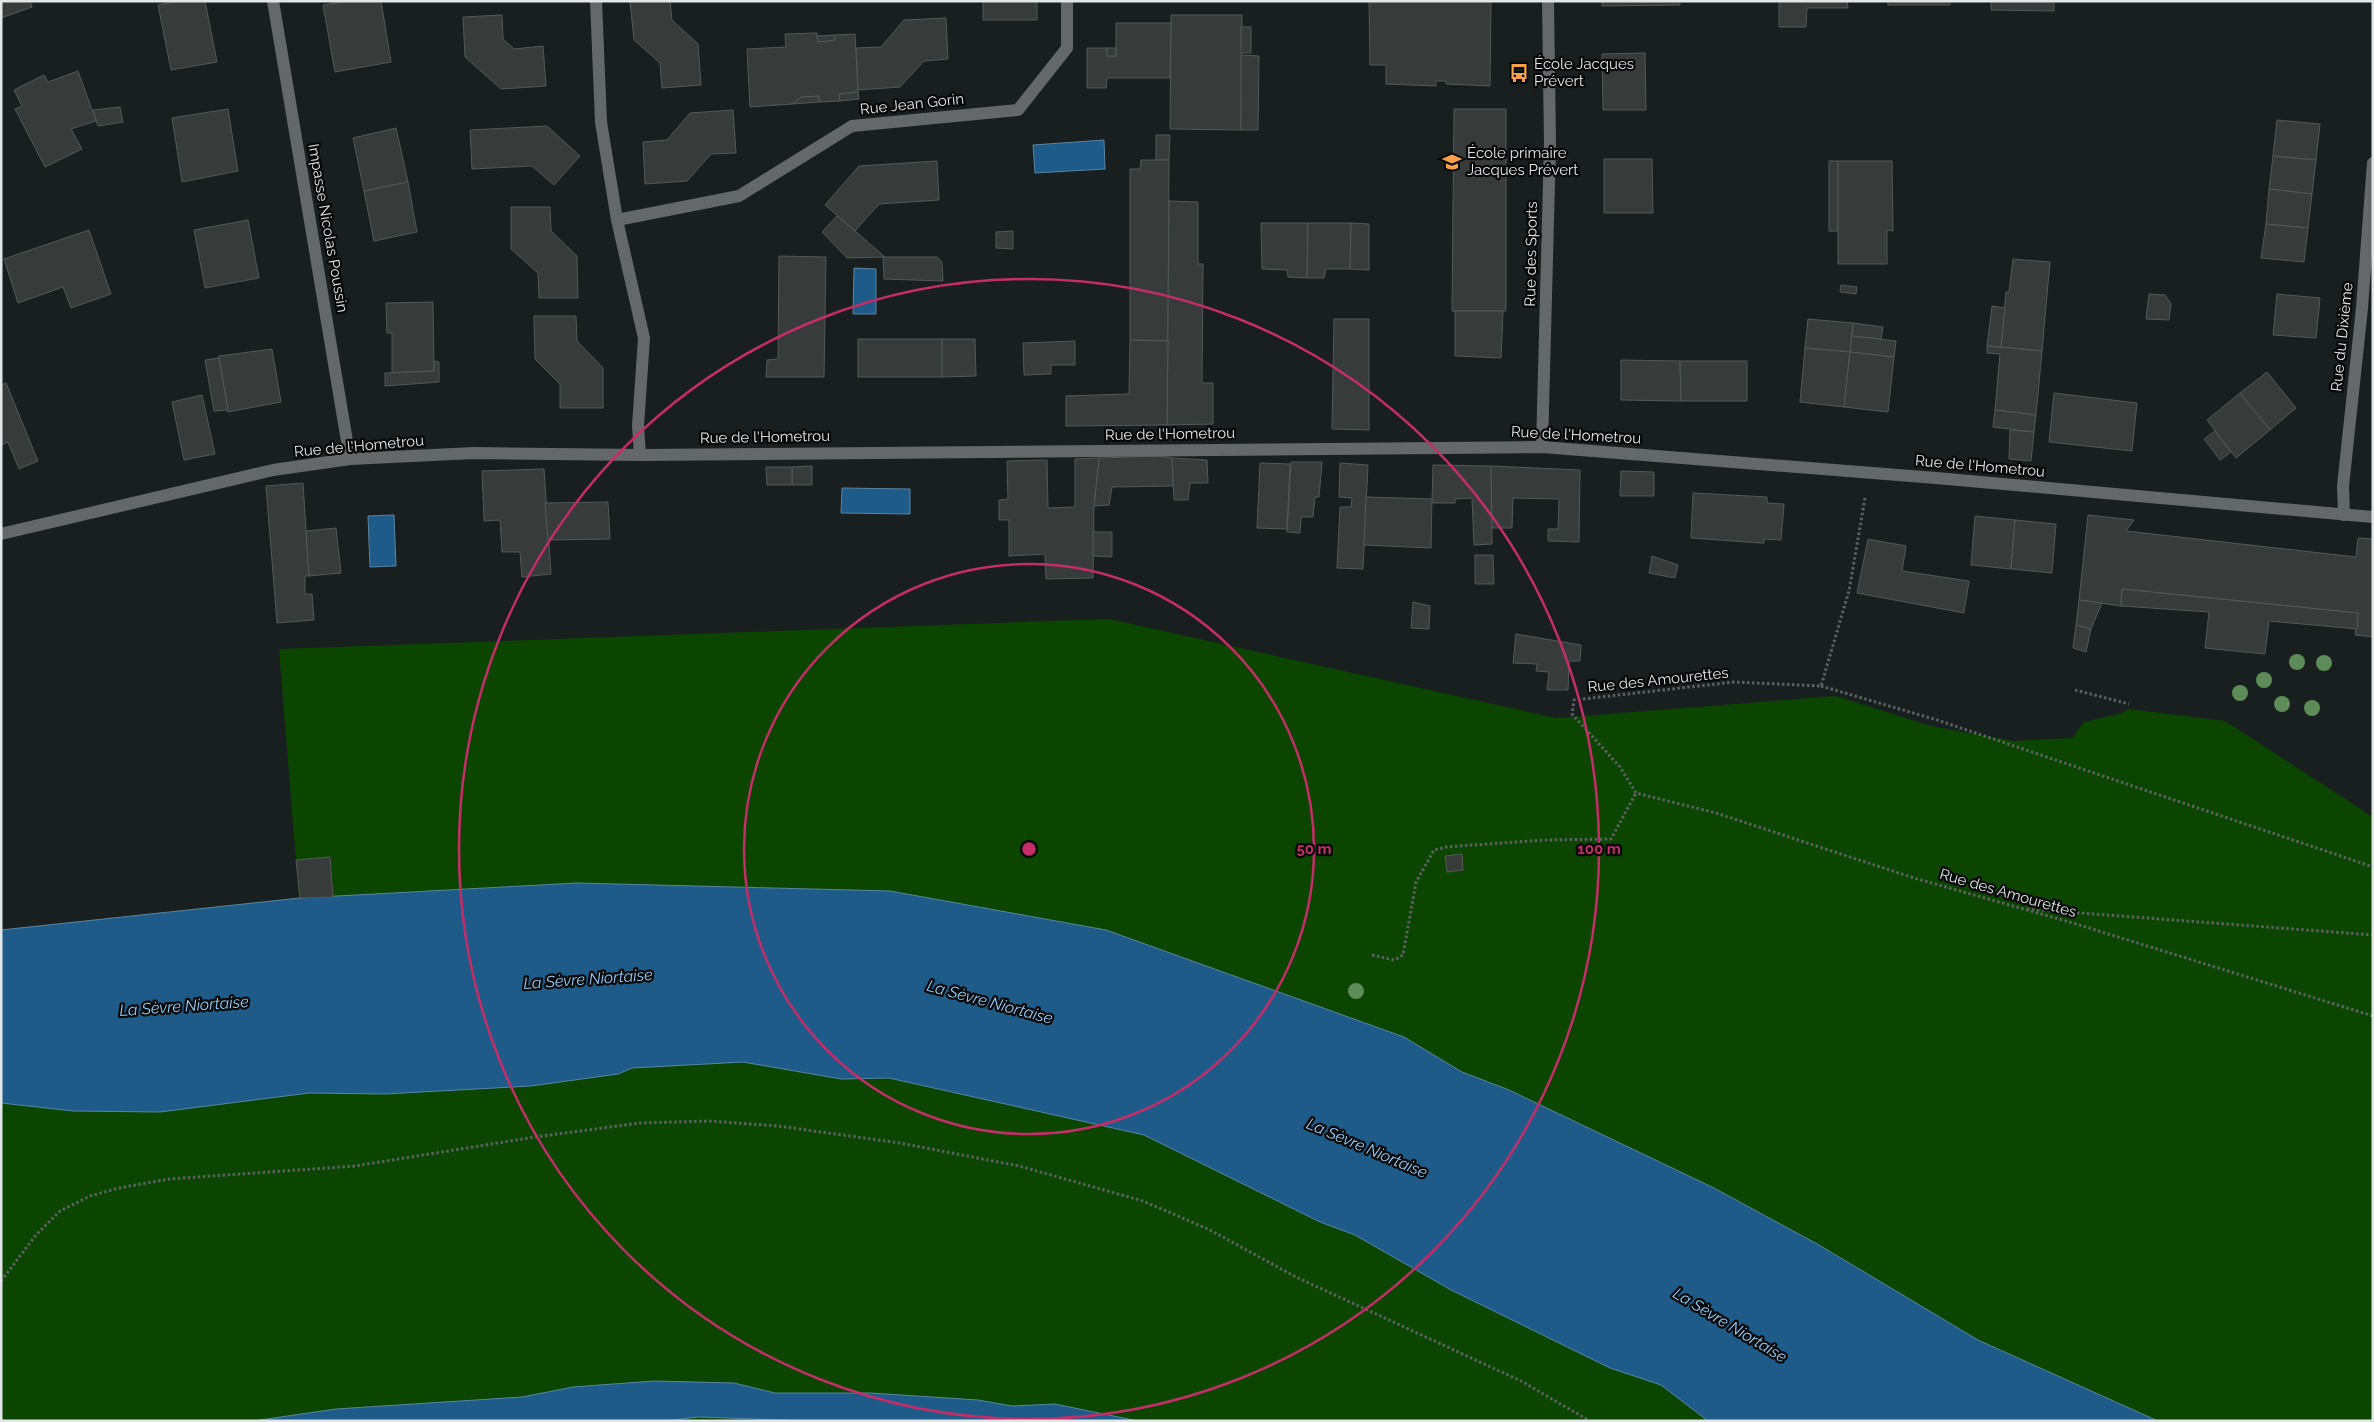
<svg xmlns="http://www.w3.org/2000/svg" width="2374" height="1422" font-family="Raleway,sans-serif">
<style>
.green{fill:#0b4500}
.water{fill:#1e5b88;stroke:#5985a4}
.building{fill:#373c3a;stroke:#535956}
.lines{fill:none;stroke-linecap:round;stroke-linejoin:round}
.path{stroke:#5c6262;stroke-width:3;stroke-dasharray:2.5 2.5;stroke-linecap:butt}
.minor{stroke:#656869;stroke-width:12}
.tree{fill:#5e8c58}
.ring{fill:none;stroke:#c52d69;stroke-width:2.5}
.labels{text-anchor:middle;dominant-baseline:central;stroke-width:4.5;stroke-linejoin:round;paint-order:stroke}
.poi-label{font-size:15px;fill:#e2e6e6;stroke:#060808;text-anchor:start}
.street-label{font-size:15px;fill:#e2e6e6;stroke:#060808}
.water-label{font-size:16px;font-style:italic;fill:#93ccfb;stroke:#060808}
.centre{fill:#c52d69;stroke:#060808;stroke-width:2.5}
.ring-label{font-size:15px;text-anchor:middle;font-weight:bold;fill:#c52d69;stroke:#060808;stroke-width:4.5;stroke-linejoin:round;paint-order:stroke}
</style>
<rect width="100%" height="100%" fill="#191f1f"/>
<!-- green -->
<path class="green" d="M1109,619l447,99 280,-22 95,30 83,15 58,-3 12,-16 38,-9 6,-4 97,12 148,96v604h-2372v-491l298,-32 -20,-249z"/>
<!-- water -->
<g class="water">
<path d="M1104,140l1,29 -70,4 -2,-28z"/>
<path d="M854,268l22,1v45h-23z"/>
<path d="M842,488l68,1v25l-69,-1z"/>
<path d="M394,515l2,51 -26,1 -2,-51z"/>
<path d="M577,883l313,8 216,39 298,107 58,35 47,18 205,98 105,57 159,95 180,81h-450l-47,-36 -51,-17 -159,-78 -96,-55 -35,-13 -176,-87 -255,-57 -48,1 -98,-17 -111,6 -14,6 -87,12 -146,8 -76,-1 -149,19 -87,-1 -72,-8v-173l299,-32z"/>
<path d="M654,1381l80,2 41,10h95l108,7 34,6 43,-2 83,17h-328l-112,-4 -32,4h-413l83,-12 186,-12 51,-10z"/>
</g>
<!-- building -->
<g class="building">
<path d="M1,1h29l2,6 -31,11z"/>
<path d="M178,1h27l12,61 -46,8 -13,-65z"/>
<path d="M349,1h32l10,61 -56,10 -12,-67z"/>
<path d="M630,1h40l2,19 26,24 3,41 -39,3 -2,-25 -26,-23z"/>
<rect x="983" y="1" width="54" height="19"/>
<path d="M1369,1h122l-1,85 -44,-2v-3h-10v5l-50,-2v-19h-16z"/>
<path d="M1602,1h78v4l-78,1z"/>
<path d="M1779,1h68l1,7h-41l-1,19h-27z"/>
<rect x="1888" y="1" width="62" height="4"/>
<path d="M1991,1h63v10l-63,-1z"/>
<path d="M502,15l1,24 11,10 29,-3 3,40 -45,3 -36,-32 -2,-40z"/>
<path d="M1171,15h71l-1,115 -71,-1z"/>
<path d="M946,18l2,41 -24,2 -24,26 -42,3 -2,-42 25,-1 23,-27z"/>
<path d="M1116,23h55l-1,55h-63l-1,10h-19v-40h20v8h9z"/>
<rect x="1241" y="27" width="10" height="26"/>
<path d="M817,33l1,9 17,-2 -1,-5 21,-1 3,58 -19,2 1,7 -21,1v-6l-17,1 -10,7 -42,3 -3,-58 39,-2 -1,-13z"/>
<path d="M834,35l1,5 -17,2 -1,-6z"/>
<rect x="1107" y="48" width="9" height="8"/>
<path d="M1645,53l1,57h-43l-1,-56z"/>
<path d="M1241,55l18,1 -1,74h-17z"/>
<path d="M78,71l18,50 -25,8 11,20 -37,18 -30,-58 7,-3 -8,-16 30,-15 4,7z"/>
<path d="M858,92l1,7 -19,2 -1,-7z"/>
<path d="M819,96v6l-27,2 10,-7z"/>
<path d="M120,107l3,15 -25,4 -5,-16z"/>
<path d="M228,109l10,62 -56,11 -10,-64z"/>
<path d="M1454,109h52v202h-54z"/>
<path d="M733,110l3,43 -25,1 -24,27 -42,3 -2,-42 24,-2 23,-27z"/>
<path d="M2277,120l43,4 -4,36 -43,-4z"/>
<path d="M547,126l33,30 -26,29 -22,-19 -60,3 -2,-39z"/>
<path d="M396,128l12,54 -44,9 -11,-53z"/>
<path d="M1156,135h14l-1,25h-13z"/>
<path d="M2273,156l43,4 -4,34 -43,-5z"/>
<path d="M1604,159h48l1,54h-49z"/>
<path d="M1141,160h28l-1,181 -38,-1v-171h10z"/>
<path d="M937,161l2,39 -60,4 -24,27 -30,-26 34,-39z"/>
<rect x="1829" y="161" width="9" height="70"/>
<path d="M1838,161h54l1,70 -6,-1v34h-49z"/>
<path d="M408,182l9,50 -43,9 -10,-50z"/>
<path d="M2269,189l43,5 -4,34 -42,-4z"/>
<path d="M1169,201l29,1v62h5l-1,119h11v41l-46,1z"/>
<path d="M511,207h39l1,24 26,25 1,42h-39l-1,-25 -27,-24z"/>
<path d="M837,216l18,15 30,26 -38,1 -25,-26z"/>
<path d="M248,220l11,58 -54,10 -11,-58z"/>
<path d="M1261,223h47l-1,55 -19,-1 -1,-7 -25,-1z"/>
<path d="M1308,223h43l-1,46h-24l-2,9h-17z"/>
<path d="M1351,223l18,1v46l-19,-1z"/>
<path d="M2266,224l42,4 -4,34 -43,-4z"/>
<path d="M89,230l22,64 -40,14 -8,-21 -45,16 -14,-44z"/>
<path d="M1013,231v18l-17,-1v-16z"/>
<path d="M779,256l47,1 -2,120h-58l1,-17 11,-1z"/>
<path d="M883,257h54l5,5 1,19 -59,-2z"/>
<path d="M2013,259l37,3 -8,89 -41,-4 5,-55h3z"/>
<path d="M1841,285l16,2 -1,7 -16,-2z"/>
<path d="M2149,294l16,1 6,9 -2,16 -23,-1z"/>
<path d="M2277,294l43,4 -4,40 -43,-3z"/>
<path d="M433,302l1,69 -42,2v-40h-5l-1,-30z"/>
<path d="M1992,306l13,2 -4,39 -14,-1z"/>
<path d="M1455,311h48l-2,47 -46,-2z"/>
<path d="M534,316h42l1,25 26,27v40h-43v-24l-25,-25z"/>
<path d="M1334,319h35v111l-37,-1z"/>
<path d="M1808,319l45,4 -3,29 -45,-4z"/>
<path d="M1853,323l30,4 -2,12 -29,-3z"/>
<path d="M1852,336l44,5 -2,16 -44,-5z"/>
<rect x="858" y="339" width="84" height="38"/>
<path d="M942,339h33l1,37 -34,1z"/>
<path d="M1130,340l38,1 -1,84 -101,1v-30l63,-2z"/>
<path d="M1075,341v24h-24v9l-27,1 -1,-32z"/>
<path d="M1987,346l55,5 -6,64 -41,-5 5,-56 -13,-1z"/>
<path d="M1805,348l45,4 -6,55 -44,-5z"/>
<path d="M272,349l9,53 -53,10 -9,-56z"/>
<path d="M1850,352l44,5 -6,55 -44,-5z"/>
<path d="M219,358l9,52 -14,1 -9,-51z"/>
<path d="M1621,360l59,1 1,40 -60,-1z"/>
<path d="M435,361l4,1v20l-54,4v-13l49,-2z"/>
<path d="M1680,361h67v40h-66z"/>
<path d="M2267,372l29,36 -26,22 -30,-37z"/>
<path d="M6,383l32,78 -19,8 -11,-27 -7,3v-60z"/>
<path d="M2054,393l83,10 -5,48 -83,-9z"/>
<path d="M2240,393l30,37 -34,28 -29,-38z"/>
<path d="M202,395l13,59 -31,6 -12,-58z"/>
<path d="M1995,410l41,5 -2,17 -41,-5z"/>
<path d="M2010,430l24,2 -3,29 -22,-2z"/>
<path d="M2215,431l16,21 -11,8 -16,-21z"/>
<path d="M1161,456l11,2 1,28 -61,1 -3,18 -15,1 5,-48z"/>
<path d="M1099,458l-5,48 -1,72 -47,1 -1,-25 -36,2v-36h-10v-20l9,-1 -1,-38 40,-1 1,48 27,-1v-48z"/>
<path d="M1172,458l35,2 1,23h-18l-2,17h-14z"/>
<path d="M1291,462h31l-3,35h-4l-2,20h-12l-1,16 -13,-1z"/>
<path d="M1260,463l30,1 -3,65 -30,-1z"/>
<path d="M1340,463l28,2 -5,104 -26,-1 3,-61h11l1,-9 -13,-1z"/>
<path d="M1433,465l58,1 1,78 -18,1 -2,-47 -17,1v4h-23z"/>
<path d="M812,466v19h-20v-18z"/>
<path d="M1491,466l89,4 -1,72 -31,-1v-12h10l1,-30 -46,-1 -1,30h-20z"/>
<path d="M766,467h26v18h-25z"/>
<path d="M544,469l7,105 -29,3 -2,-25h-18l-2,-32 -16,1 -2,-50z"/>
<path d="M1621,471l33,1v24h-34z"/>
<path d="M303,483l6,93h-4v18h7l2,26 -37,3 -11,-137z"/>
<path d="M1693,493l74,4v6l17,1 -3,36 -17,-1v4h-3l-70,-5z"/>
<path d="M1366,497l66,2 -1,49 -67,-3z"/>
<path d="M608,502l2,37 -62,1 -3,-37z"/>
<path d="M2088,515l46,5 -8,11 230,26 2,-19 15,1v98l-18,-2 3,-22 -236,-24 -1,17 -42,-6z"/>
<path d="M1975,516l40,4 -4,49 -40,-4z"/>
<path d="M2015,520l41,4 -4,49 -41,-4z"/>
<path d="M336,528l5,45 -32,3 -3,-45z"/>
<path d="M1093,532h19v25l-19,-1z"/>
<path d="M1868,539l38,7 -4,25 67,10 -5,32 -107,-20z"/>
<path d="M1475,555h18l1,29h-19z"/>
<path d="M1652,556l26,9 -3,13 -26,-5z"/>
<path d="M2122,589l236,24 -1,16 -88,-8 -4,33 -60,-6 4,-36 -88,-6z"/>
<path d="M2079,600l23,3 -11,26 -15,-4z"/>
<path d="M1413,602l17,4 -1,23 -18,-1z"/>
<path d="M2076,625l15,4 -5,23 -13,-4z"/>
<path d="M1516,634l65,11 -1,16h-11l-1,29h-21l2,-18 -13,-1 1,-7 -24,-1z"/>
<path d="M1462,854l1,16 -16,2 -2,-16z"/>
<path d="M330,857l3,40 -33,1 -4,-38z"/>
</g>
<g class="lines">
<!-- path -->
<g class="path">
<path d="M1865,498l-16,93 -28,95 -87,-4 -160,18 -2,14 48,53 16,26 80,20 198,65 159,45 300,93"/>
<path d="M1821,686l116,34 436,147"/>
<path d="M2075,690l54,14"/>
<path d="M2027,909l346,26"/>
<path d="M1372,955l22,5 9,-5 13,-73 18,-32 12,-3 98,-7 67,-1 25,-46"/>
<path d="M1,1281l35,-46 24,-24 30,-15 29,-8 50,-9 186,-13 180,-29 105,-14 69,-2 69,5 122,17 119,23 124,35 65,28 88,48 225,104 69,40"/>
</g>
<!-- minor -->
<g class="minor">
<path d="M273,1l77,458"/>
<path d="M596,1l5,121 16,98 27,118 -6,88 2,29"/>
<path d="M617,220l122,-24 113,-70 166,-16 49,-62v-47"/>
<path d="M1542,447l8,-302 -2,-144"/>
<path d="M2344,515l-1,-29 19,-178 11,-145"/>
<path d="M1,534l272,-64 77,-11 124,-6 166,2 902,-8 394,31 437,39"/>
</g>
</g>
<!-- trees -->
<g class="tree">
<circle cx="2297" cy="662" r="8"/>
<circle cx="2324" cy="663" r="8"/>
<circle cx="2264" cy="680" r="8"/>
<circle cx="2240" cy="693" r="8"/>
<circle cx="2282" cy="704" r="8"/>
<circle cx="2312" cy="708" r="8"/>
<circle cx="1356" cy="991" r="8"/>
</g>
<!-- distance rings -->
<g class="ring">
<circle cx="1029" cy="849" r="285"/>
<circle cx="1029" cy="849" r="570"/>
</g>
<!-- icons -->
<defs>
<g id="bus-bare" transform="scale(1.5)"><path d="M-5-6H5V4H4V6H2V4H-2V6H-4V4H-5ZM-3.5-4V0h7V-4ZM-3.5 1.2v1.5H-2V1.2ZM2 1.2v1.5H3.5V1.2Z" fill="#f8a14a" stroke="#060808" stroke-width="2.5" paint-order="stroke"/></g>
<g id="school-bare" transform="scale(1.5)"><path d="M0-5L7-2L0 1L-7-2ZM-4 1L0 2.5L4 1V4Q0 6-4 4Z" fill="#f8a14a" stroke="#060808" stroke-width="2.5" paint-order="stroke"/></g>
</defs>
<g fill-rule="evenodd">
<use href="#bus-bare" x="1519" y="73"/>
<use href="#school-bare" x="1452" y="162"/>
</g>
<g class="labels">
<!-- poi labels -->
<g class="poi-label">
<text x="1534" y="64">École Jacques<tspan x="1534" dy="17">Prévert</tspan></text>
<text x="1467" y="153">École primaire<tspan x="1467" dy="17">Jacques Prévert</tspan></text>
</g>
<!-- street labels -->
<g class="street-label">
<text transform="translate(912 104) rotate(-6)">Rue Jean Gorin</text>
<text transform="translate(328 228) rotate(80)">Impasse Nicolas Poussin</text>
<text transform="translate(1531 254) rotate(-89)">Rue des Sports</text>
<text transform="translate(2342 337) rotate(-84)">Rue du Dixième</text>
<text transform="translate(1170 434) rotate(-1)">Rue de l'Hometrou</text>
<text transform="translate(1576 435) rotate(3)">Rue de l'Hometrou</text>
<text transform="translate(765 437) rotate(-1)">Rue de l'Hometrou</text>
<text transform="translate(359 446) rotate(-5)">Rue de l'Hometrou</text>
<text transform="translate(1980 466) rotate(5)">Rue de l'Hometrou</text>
<text transform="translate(1658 680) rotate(-6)">Rue des Amourettes</text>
<text transform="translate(2008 893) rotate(16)">Rue des Amourettes</text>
</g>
<!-- water labels -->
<g class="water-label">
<text transform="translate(588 979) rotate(-4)">La Sèvre Niortaise</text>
<text transform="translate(990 1002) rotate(15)">La Sèvre Niortaise</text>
<text transform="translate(184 1006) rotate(-4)">La Sèvre Niortaise</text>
<text transform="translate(1367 1148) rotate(23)">La Sèvre Niortaise</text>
<text transform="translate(1730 1325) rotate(31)">La Sèvre Niortaise</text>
</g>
</g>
<circle cx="1029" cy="849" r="8" class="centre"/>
<g class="ring-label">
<text x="1314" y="854">50 m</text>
<text x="1599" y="854">100 m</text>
</g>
<!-- border -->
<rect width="2374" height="1422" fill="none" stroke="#e2e6e6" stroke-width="5"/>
</svg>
